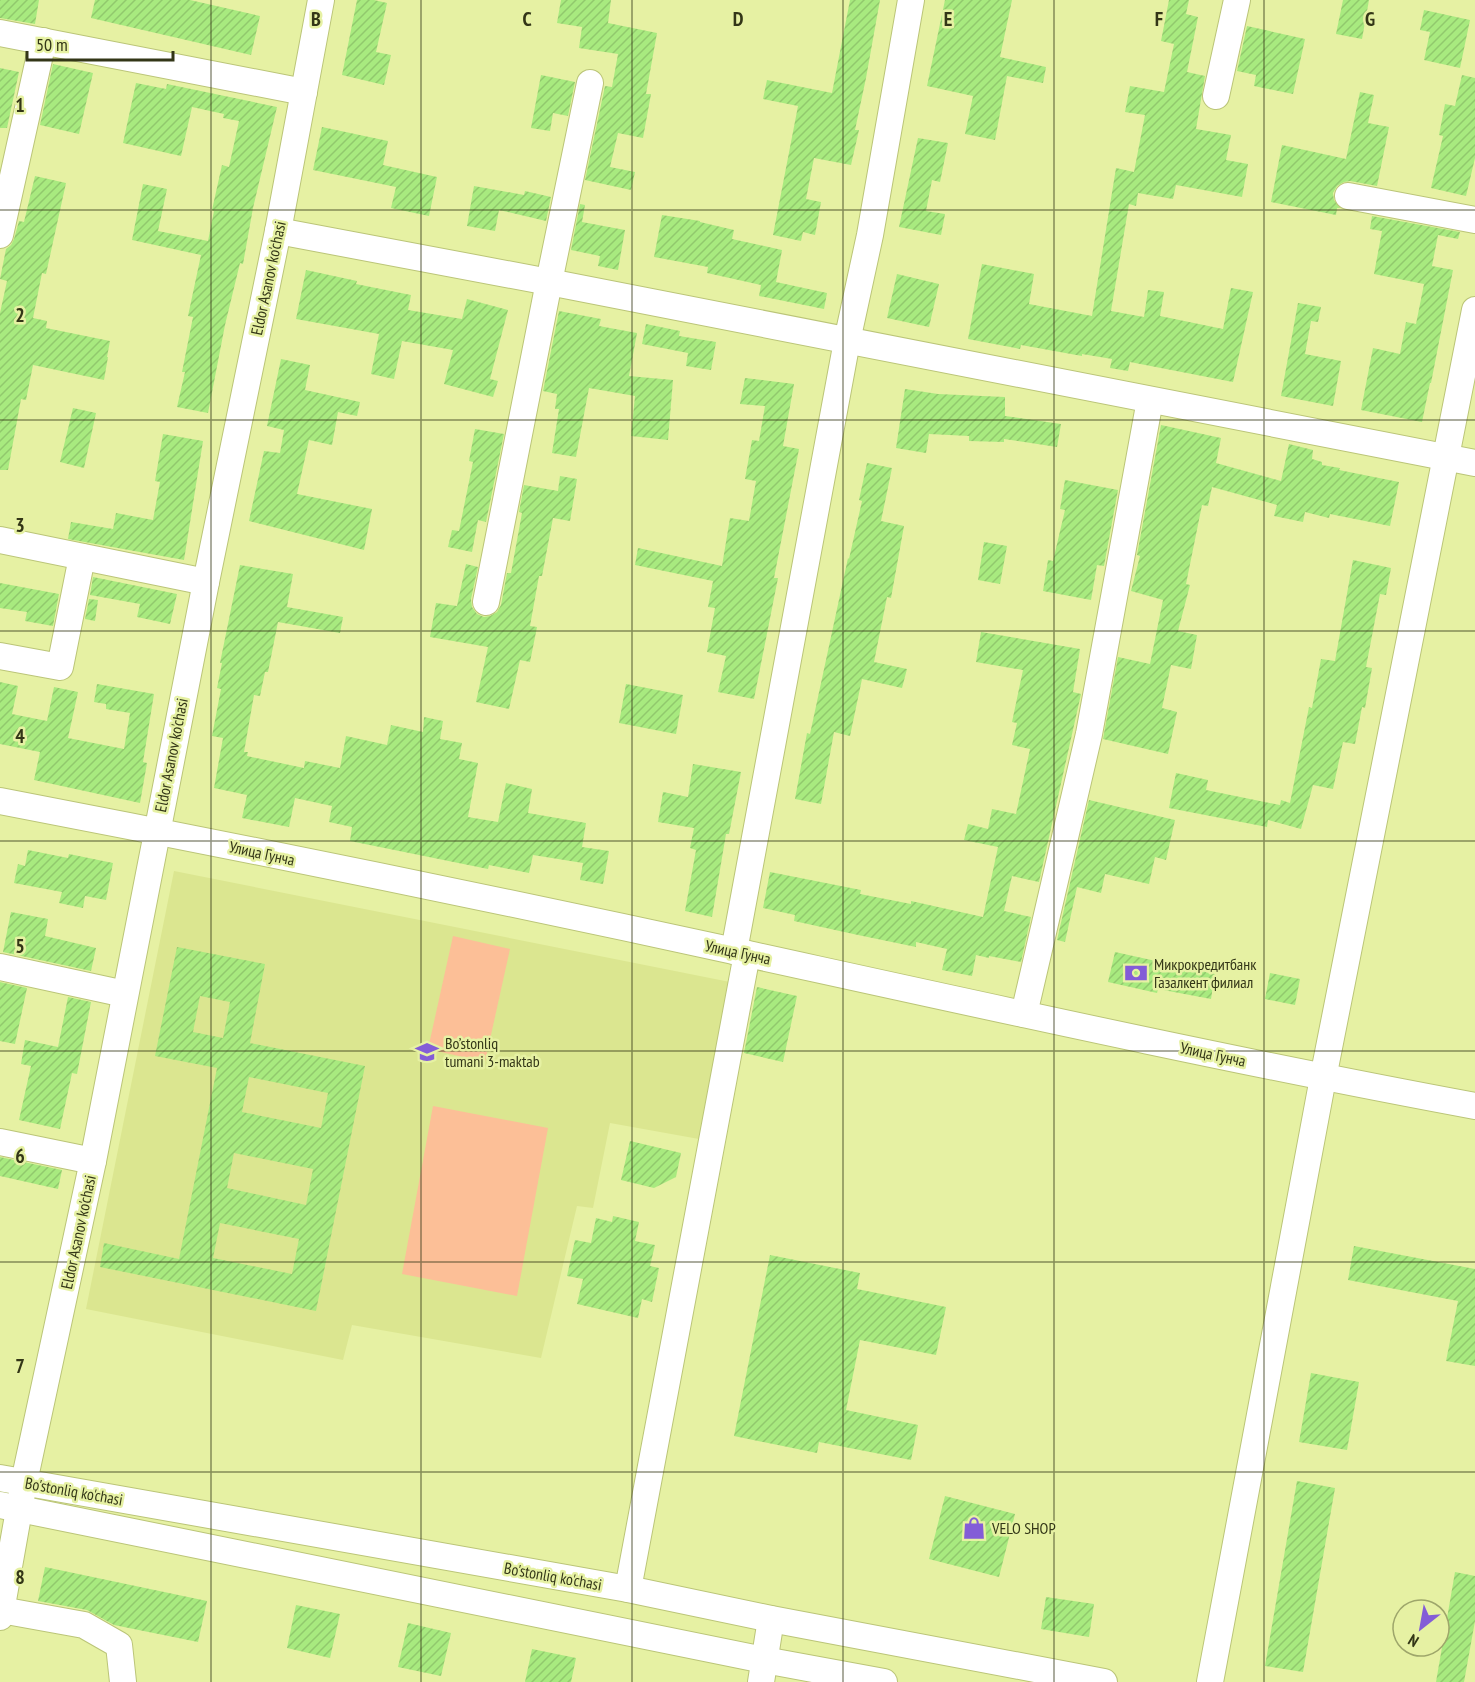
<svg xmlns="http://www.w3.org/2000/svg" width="1475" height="1682" font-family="'PT Sans Narrow',sans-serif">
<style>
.built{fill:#dbe690}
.garden{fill:#fcbf97}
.building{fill:url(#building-hatch);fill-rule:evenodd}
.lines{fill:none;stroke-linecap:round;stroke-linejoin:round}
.minor-casing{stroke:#bbc578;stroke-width:28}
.minor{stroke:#fff;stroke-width:26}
.grid{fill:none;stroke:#333617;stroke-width:1.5;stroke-opacity:0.55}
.labels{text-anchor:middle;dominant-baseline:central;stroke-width:5;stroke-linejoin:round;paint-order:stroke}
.street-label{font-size:16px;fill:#333617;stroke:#e6f1a3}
.poi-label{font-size:16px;fill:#333617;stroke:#e6f1a3;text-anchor:start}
.grid-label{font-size:20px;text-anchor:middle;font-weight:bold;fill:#333617;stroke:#e6f1a3;stroke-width:5;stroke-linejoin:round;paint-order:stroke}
</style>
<defs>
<pattern id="building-hatch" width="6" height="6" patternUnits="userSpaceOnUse" patternTransform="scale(1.5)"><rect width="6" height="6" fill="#a8ea7f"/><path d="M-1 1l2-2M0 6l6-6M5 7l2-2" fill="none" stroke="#91c96d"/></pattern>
</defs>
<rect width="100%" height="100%" fill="#e6f1a3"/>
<!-- built -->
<path class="built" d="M174,871l556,111 -31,157 -89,-16 -17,85 -16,-2 -36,152 -189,-33 -9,35 -257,-51z"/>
<!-- garden -->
<g class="garden">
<path d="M453,936l57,13 -25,113 -57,-13z"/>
<path d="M433,1106l115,22 -31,168 -115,-22z"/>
</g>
<!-- building -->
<g class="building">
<path d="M0,0h39l-4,24 -35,-6z"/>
<path d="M95,0h95l70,16 -9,39 -160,-37z"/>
<path d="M357,0h17l13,3 -11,49 15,3 -7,30 -42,-10z"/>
<path d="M561,0h50l-3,23 49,10 -11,61h5l-8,44 -25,-5 -8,34 25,5 -4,18 -46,-10 20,-94 7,1 6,-33 -39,-6 3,-21 -25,-4z"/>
<path d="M850,0h30l-14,78 -11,52h4l-8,35 -37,-7 -8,41 15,3 -6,33 -12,-3 -2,9 -28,-6 25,-129 -35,-7 4,-19 65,13z"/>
<path d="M945,0h67l-12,57 46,10 -3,16 -36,-7 -12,64 -30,-6 8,-38 -46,-10z"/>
<path d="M1169,0h20l-3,14 12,3 -11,55 18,4 -9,53 35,6 -5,25 22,4 -6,33 -66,-12 -3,14 -35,-6 -2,13 -7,-2 -18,107 33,6 4,-27 16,2 -4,24 63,13 8,-41 22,4 -20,90 -103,-20 -2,9 -18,-3 2,-9 -30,-5v2l-61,-11 -1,4 -52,-10 14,-75 52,10 -5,30 63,12 24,-148 18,4 11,-57 -20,-3 5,-26 34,6 10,-48 -13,-3z"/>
<path d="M1343,0h26l-7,39 -26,-5z"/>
<path d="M1424,10l46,10 -10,48 -36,-8 6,-28 -10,-2z"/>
<path d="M1247,26l58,13 -12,55 -39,-8 2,-11 -19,-4z"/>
<path d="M53,64l40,9 -14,61 -39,-9z"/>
<path d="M0,68l19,4 -12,56h-7z"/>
<path d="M541,75l34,7 -7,34 -15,-3 -3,18 -19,-3z"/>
<path d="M1462,75l13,3v80l-9,38 -35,-8 12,-52 -4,-1 6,-31 10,2z"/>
<path d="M136,83l30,6 1,-5 110,23 -24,101 -10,56 -3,-1 -15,62 -17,88 -31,-6 8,-35h-3l11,-55 -5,-1 13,-61 -69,-15 11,-56 24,5 -9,42 50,10 6,-30 -2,-1 10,-45 7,2 10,-46 -16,-3 1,-4 -32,-7 -11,49 -58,-13z"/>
<path d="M1360,92l14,3 -6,28 21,4 -12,59 -27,-5 -6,1 -7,4 -4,7 1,7 6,8h-3l-1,7 -65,-13 11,-57 64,14z"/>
<path d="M322,127l66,14 -5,24 54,12 -8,39 -38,-8 5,-21 -83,-17z"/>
<path d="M918,138l30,5 -8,39 -8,-2 -6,31 19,3 -4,21 -42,-8z"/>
<path d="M35,176l31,7 -20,91 -4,-1 -9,45 14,3 -1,7 64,13 -3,16h1l-4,23 -71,-15 -7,35 -5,-1 -13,71h-8v-157l7,-32 -7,-2 6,-30 5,-4 3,-6 5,-18 5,1z"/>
<path d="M474,186l50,9 1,-4 26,6 -5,24 -47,-11 -4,21 -28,-5z"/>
<path d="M580,204l5,1 -3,17 43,8 -7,40 -20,-4 2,-10 -29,-6z"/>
<path d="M662,215l38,6v1l34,8 -2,9 50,11 -6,32 51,11 -3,16 -65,-13 2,-11 -54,-12 1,-6 -54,-10z"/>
<path d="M1372,216l88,16 -2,7 -20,-4 -6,31 21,4 -22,113h-1l-8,39 -61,-12 12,-62 27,6 6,-32 10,2 8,-40 -50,-10 8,-43 -12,-2z"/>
<path d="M306,270l51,11 -1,3 55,11 -3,15 54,9 5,-20 41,11 -18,69 8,2 -5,16 -49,-13 9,-34 -51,-9 -8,38 -23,-5 8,-40 -83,-15z"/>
<path d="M897,274l42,10 -10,43 -42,-9z"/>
<path d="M1298,303l23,4 -3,15 -7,-1 -6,33 36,7 -8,45 -52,-10z"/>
<path d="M559,311l42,8 -2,7 38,7 -8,43 44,4 -5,60 -37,-4 4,-40 -46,-8 -13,69 -24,-4 7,-44h-4l2,-15 -14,-3z"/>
<path d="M646,324l34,7 -1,5 37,6 -5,28 -25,-4 2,-13 -46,-9z"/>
<path d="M281,359l29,6 -5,25 55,12 -3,14 -19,-4 -6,33 -23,-5 -12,54 75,15 -8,41 -115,-29 15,-70 16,2 4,-23 -17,-4z"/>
<path d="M745,378l49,6 -11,62 16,3 -25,129h4l-24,121 -36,-7 8,-36 -19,-4 8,-44 -7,-1 5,-26 -78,-16 3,-17 84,18 8,-48 19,3 7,-40 -11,-2 7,-39 7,1 6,-35 -25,-2z"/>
<path d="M905,389l33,5 67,3v19l56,8 -4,23 -53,-8v3l-35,-1v-5l-40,-2 -3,19 -30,-5z"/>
<path d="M73,408l23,5 -12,55 -24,-6z"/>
<path d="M1161,425l60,13 -5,25 65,18 8,-37 24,6 -1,9 10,3v3l18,3 -1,2 60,12 -9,44 -60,-12 -1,4 -24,-6 -2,10 -29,-6 3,-11 -65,-18 -4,19 -6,-1 -16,79 4,1 -12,46 19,4 -6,34 -20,-4 -9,43 15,4 -9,42 -65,-15 15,-82 32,7 13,-64 -32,-9 9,-35 -3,-1z"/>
<path d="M475,429l29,5 -18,88 -8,-2 -6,32 -24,-5 4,-17 7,1 14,-69 -4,-1z"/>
<path d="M163,434l40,7 -19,119 -116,-21 3,-17 42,7 3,-16 37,7 7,-38 -5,-1z"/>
<path d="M867,463l25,5 -11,53 23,5 -13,72 -4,-1 -13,65 33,7 -5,19 -40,-9 -12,57 -16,-4 -13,72 -26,-5 12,-66 3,1 38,-176 1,1 13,-58 -3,-1z"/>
<path d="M560,476l17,3 -7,42 -17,-3 -11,58h-3l-9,50 7,1 -7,35 -10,-2 -11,49 -33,-7 12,-55 -58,-10 6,-34 21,3 9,-42 12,3 -7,32 1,8 5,7 7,3 6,-1 7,-4 4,-7 6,-32h4l11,-60 -3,-1 5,-27 34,6z"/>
<path d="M1065,480l53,10 -14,76 -7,-1 -6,35 -48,-9 5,-31 5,1 12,-51 -5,-1z"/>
<path d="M984,542l23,4 -7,38 -22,-4z"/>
<path d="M1353,560l38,8 -5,27 -6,-1 -14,73 6,1 -7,40 -3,-1 -7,37 -12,-2 -10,47 -20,-4 -12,44 -33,-9 -1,7 -98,-19 7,-35 32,7 -2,10 74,15 1,-5 9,3 19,-96 3,1 9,-49 14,2z"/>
<path d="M240,565l53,9 -6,33 56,10 -3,16 -62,-11 -10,50h-3l-5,24 -6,-1 -10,57h4l-1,4 57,12 1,-7 35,7 6,-32 41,9 4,-20 32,7 1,-15 19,4 -3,18 22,4 -3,16 19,4 -10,54 30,5 8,-39 26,6 -4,24 58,10 -4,24 27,4 -6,33 -23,-4 3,-17 -50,-8 -4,18 -40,-8 -1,4 -138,-28 2,-14 -23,-5 3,-16 -37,-8 -6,29 -47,-9 5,-23 -33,-7 9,-50 -11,-2 9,-47 -4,-1 5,-25h-2z"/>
<path d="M93,577l84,17 -7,30 -33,-7 3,-13 -50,-9z"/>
<path d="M0,583l59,11 -6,32 -28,-5 2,-9 -27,-4z"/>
<path d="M89,599l9,1 -3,21 -10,-2z"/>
<path d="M981,632l99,17 -7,43 8,2 -42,188 -27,-6 -8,35 27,6 -10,45 -32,-6v2l-13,-3 -4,21 -30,-6 5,-21 -31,-7v5l-58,-12 -64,-14 1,-6 -32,-7 7,-36 91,18 -1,4 51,10v-3l72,16 15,-70 -34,-7 4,-16 20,5 4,-20 24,5 14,-65 -18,-4 5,-22 -5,-1 11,-52 -47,-8z"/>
<path d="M0,682l18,4 -6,28 35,7 7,-34 24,5 -10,46 56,11 6,-36 -24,-4v-5l-12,-2 3,-18 57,10 -11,68 4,1 -7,40 -106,-23 6,-28 -40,-8z"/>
<path d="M626,684l57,11 -7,39 -57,-11z"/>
<path d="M693,764l48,8 -12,62h-3l-14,83 -27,-6 11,-61 -6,-2 4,-20 -36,-6 5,-30 25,5z"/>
<path d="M1089,800l86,20 -9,40 -11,-3 -6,27 -44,-10 -4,19 -24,-6 -12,55 -8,-2z"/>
<path d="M28,850l40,8 1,-4 44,9 -7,37 -21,-4 -2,12 -24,-5 3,-11 -48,-9 4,-19 7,2z"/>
<path d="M11,912l37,7 -3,17 51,12 -5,23 -88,-19z"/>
<path d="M177,947l88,17 -15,79 115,23 -49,245 -216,-44 4,-24 75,16 38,-191 -62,-12zM200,996l30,6 -7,36 -30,-6zM249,1077l79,16 -7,35 -79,-16zM234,1153l79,16 -7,36 -79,-17zM220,1223l79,16 -7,35 -79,-16z"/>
<path d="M1115,952l100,22 -4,25 -53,-10 -1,4 -49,-11z"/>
<path d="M1270,973l30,6 -5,26 -30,-6z"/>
<path d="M0,982l27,6 -12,56 -15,-3z"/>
<path d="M757,987l40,9 -14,66 -39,-9z"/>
<path d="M68,997l23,5 -14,72 -5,-1 -12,56 -41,-9 12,-54 -10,-2 4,-24 33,7z"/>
<path d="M630,1141l51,12 -5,24 -22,11 -33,-8z"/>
<path d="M0,1157l62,13 -4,19 -58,-13z"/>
<path d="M613,1216l26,6 -4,19 20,4 -5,21 9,2 -7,34 -10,-3 -4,19 -61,-14 6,-25 -16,-3 8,-36 16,3 5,-25 16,4z"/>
<path d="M1354,1246l121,23v97l-29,-5 12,-60 -110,-21z"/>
<path d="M770,1255l90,18 -3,16 89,18 -10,48 -76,-15 -14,70 72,15 -7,35 -92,-18 -2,11 -83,-17z"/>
<path d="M1311,1373l48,9 -12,68 -48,-8z"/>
<path d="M1297,1481l38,7 -32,184 -38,-6z"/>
<path d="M945,1496l70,18 -16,63 -70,-18z"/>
<path d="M45,1567l162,34 -9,41 -84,-17 -27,-15 -49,-9z"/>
<path d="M1455,1572l20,4v45l-11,61h-28z"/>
<path d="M1046,1597l48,7 -5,33 -48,-8z"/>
<path d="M296,1605l44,9 -10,44 -43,-10z"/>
<path d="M408,1623l43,10 -10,43 -43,-9z"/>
<path d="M532,1649l44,9 -5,24h-46z"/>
</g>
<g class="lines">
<!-- minor casing -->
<g class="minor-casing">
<g id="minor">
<path d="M0,33l304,59"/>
<path d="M1216,96l21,-96"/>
<path d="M1348,196l127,24"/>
<path d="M278,231l271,51 926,181"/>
<path d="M0,235l43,-194"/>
<path d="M0,540l206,42"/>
<path d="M486,602l63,-320 41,-199"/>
<path d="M0,656l60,11 22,-110"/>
<path d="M0,801c245,47 490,97 734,150 247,54 493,109 741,155"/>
<path d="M734,951l113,-610 23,-106 41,-235"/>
<path d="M0,967l125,27"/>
<path d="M1024,1014l65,-280 61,-334"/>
<path d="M0,1142l93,19"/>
<path d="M0,1478l628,111 143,30 333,63"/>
<path d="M0,1505l764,155 120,22"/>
<path d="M628,1589l119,-635"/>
<path d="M1,1610l83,15 35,20 4,37"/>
<path d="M0,1617l24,-135 69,-321 113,-579 72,-351 43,-231"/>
<path d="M761,1682l10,-63"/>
<path d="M1210,1682l113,-604 152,-768"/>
</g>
</g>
<!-- minor -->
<use href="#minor" class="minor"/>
</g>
<!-- grid -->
<path class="grid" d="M211,0v1682M421,0v1682M632,0v1682M843,0v1682M1054,0v1682M1264,0v1682M0,210h1475M0,420h1475M0,631h1475M0,841h1475M0,1051h1475M0,1262h1475M0,1472h1475"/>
<!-- icons -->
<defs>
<g id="bank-bare" transform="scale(1.8)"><path d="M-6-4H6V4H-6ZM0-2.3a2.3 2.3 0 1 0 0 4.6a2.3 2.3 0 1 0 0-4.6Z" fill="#835dd7" stroke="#e6f1a3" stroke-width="2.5" paint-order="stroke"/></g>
<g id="school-bare" transform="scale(1.8)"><path d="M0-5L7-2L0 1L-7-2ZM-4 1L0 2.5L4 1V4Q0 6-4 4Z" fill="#835dd7" stroke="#e6f1a3" stroke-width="2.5" paint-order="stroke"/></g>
<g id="shop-bare" transform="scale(1.8)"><path d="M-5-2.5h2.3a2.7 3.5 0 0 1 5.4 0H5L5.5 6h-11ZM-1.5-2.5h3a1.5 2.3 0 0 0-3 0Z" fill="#835dd7" stroke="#e6f1a3" stroke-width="2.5" paint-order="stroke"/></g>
</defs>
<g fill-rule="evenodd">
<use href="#bank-bare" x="1136" y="973"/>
<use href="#school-bare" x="427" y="1052"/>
<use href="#shop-bare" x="974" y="1528"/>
</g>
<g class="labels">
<!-- street labels -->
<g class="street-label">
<text transform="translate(268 278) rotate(-78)">Eldor Asanov ko'chasi</text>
<text transform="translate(171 755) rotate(-79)">Eldor Asanov ko'chasi</text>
<text transform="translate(262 853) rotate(12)">Улица Гунча</text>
<text transform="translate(738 952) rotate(12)">Улица Гунча</text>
<text transform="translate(1213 1054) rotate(12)">Улица Гунча</text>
<text transform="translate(78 1232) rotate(-78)">Eldor Asanov ko'chasi</text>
<text transform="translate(74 1491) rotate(10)">Bo'stonliq ko'chasi</text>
<text transform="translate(553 1576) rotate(10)">Bo'stonliq ko'chasi</text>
</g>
<!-- poi labels -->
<g class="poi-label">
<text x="1154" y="964">Микрокредитбанк<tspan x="1154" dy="18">Газалкент филиал</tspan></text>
<text x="445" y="1043">Bo’stonliq<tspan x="445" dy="18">tumani 3-maktab</tspan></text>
<text x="992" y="1528">VELO SHOP</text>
</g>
</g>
<g class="grid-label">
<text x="316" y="26">B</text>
<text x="527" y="26">C</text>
<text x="738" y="26">D</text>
<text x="948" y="26">E</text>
<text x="1159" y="26">F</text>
<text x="1370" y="26">G</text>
<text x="20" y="112">1</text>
<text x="20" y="322">2</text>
<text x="20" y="532">3</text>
<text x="20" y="743">4</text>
<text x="20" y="953">5</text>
<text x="20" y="1163">6</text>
<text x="20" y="1373">7</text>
<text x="20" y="1584">8</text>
</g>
<!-- north arrow -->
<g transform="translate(1421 1628) rotate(211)"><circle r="28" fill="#e6f1a3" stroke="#9ea66b" stroke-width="1.5"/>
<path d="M0-4.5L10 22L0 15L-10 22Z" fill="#835dd7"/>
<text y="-9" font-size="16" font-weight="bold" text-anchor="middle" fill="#333617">N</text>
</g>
<!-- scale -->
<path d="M27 51v9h146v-9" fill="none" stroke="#333617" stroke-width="3"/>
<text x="36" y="51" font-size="18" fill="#333617" stroke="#e6f1a3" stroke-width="4.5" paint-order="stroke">50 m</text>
</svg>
